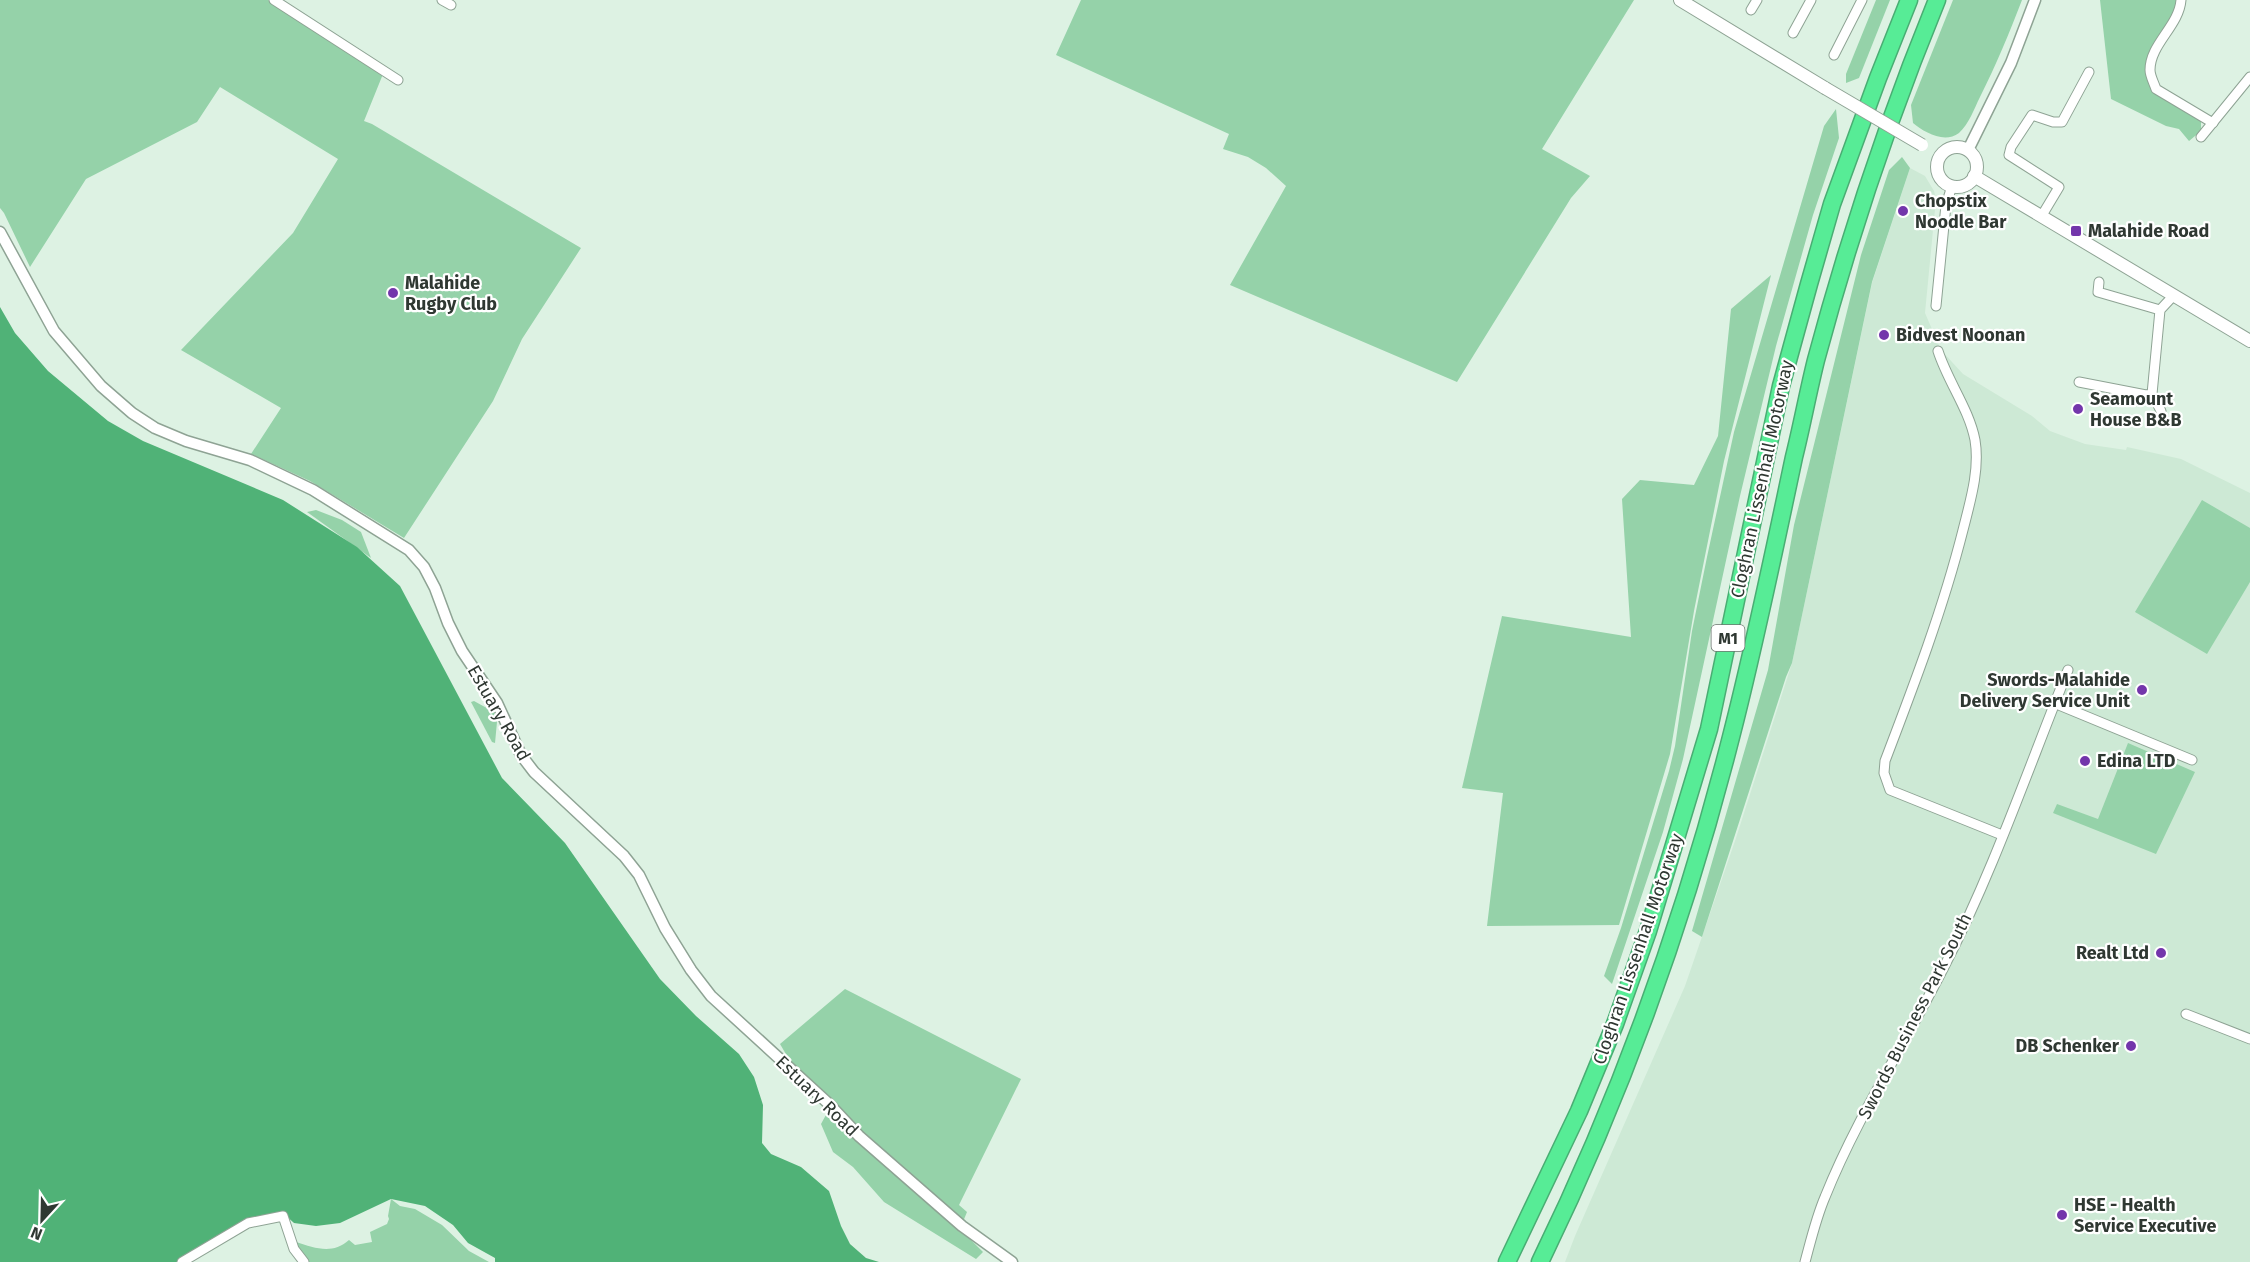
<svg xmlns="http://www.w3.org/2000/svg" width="2250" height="1262" font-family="'Fira Sans',sans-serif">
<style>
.built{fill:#cde9d5}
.green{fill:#95d2a9}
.water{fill:#50b277}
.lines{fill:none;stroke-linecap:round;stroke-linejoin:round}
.minor-casing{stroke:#8ea394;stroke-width:11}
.tertiary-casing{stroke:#8ea394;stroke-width:13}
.secondary-casing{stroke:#8ea394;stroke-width:14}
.motorway-casing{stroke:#49ad73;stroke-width:19}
.minor{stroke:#fff;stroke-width:9}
.tertiary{stroke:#fff;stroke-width:10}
.secondary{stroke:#fff;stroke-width:12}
.motorway{stroke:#57ec96;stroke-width:16}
.secondary-bridge-casing{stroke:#8ea394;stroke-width:14;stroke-linecap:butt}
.secondary-bridge{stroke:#fff;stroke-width:12}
.poi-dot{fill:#7336ab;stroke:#fff;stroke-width:2}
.labels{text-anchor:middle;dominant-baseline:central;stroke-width:4.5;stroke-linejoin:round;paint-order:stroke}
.shield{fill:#fff;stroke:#6d7470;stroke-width:1.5}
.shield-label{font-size:16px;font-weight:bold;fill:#2f3832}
.poi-label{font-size:18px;font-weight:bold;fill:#2f3832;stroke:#fff;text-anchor:start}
.street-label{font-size:18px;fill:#2f3832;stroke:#fff}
</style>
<rect width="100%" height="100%" fill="#ddf2e3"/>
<!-- built -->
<path class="built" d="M1910,168l15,8 9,15 2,8 -11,114 16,37 22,24 69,42 18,15 35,13 41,6 1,-3 54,12 69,34v769h-685l10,-26 110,-250 51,-148 56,-175 80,-380z"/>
<!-- green -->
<g class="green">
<path d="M0,0h268l115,74 -19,47 8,3 209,124 -59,91 -29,62 -89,137 -94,-57 -59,-27 30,-46 -100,-58 112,-117 45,-74 -118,-72 -23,35 -111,57 -56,88 -26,-54 -4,-5z"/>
<path d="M1081,0h553l-92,149 48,27 -19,22 -114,184 -227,-97 56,-99 -20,-18 -18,-11 -25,-8 6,-15 -173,-79z"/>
<path d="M1876,0h14l-31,78 -13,5v-9z"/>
<path d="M1953,0h69c-13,34 -26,65 -42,97 -6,12 -11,27 -21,36 -15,11 -35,-1 -46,-10l-2,-18z"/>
<path d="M2100,0h77l-2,11 -29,51 -1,11 9,18 47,30v10l-12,10 -10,-12 -13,-3 -55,-27z"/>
<path d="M1836,109l3,29 -26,77 -37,131 -36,150 -57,263 -20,73 -51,152 -8,-8 17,-48 48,-157 6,-25 17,-115 15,-74 27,-125 90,-306z"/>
<path d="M1902,157l8,11 -38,114 -80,381 -6,14 -84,260 -10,-6 76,-261 26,-145 67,-270 28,-85z"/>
<path d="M1771,275l-47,186 -30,150 -24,143 -51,171 -132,1 16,-133 -41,-5 40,-172 129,21 -9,-138 18,-19 54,5 24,-49 13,-127z"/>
<path d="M2202,500l48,28v54l-43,72 -72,-42z"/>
<path d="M316,510l26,10 19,12 10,26 -64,-46z"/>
<path d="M474,701l20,11 3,10 -2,21 -3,-1 -21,-40z"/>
<path d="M2128,743l67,29 -39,82 -103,-41 4,-9 41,15z"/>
<path d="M845,989l176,90 -62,126 8,7 -7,17 23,23 -7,7 -92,-57 -31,-35 -20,-15 -12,-28 12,-22 -43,-41 -10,-17z"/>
<path d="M391,1199l9,7 15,3 27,16 27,26 20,11h-182l-7,-9 -4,-11c19,6 36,13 53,-2l6,5 17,-3 -2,-10 17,-8 2,-5 -1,-3z"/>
</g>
<!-- water -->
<path class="water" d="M0,307l15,26 33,38 60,50 35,20 140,59 74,47 43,39 102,192 63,65 95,136 36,37 43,38 15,23 9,28 -1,38 9,11 30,13 28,24 12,35 9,18 16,14 13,4h-384v-4l-27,-15 -15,-18 -28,-19 -34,-7 -51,24 -24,3 -22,-3 -11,-10 -33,11 -62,38h-188z"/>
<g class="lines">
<!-- minor casing -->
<g class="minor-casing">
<g id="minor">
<path d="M274,0l124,80"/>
<path d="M442,0l9,5"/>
<path d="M2181,0c-2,26 -31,44 -31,70 0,6 4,13 6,19l57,34"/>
<path d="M1751,10l6,-10"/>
<path d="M1793,33l18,-33"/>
<path d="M1834,55l28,-55"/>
<path d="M2201,137l49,-60"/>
<path d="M2041,217l18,-30 -50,-32 2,-8 21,-32 21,7h9l27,-50"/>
<path d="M2099,282l-1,10 62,18"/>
<path d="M1936,306l10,-101 6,-19"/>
<path d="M1938,351c10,31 31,58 37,89 5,30 -5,62 -12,90 -20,79 -49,155 -78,231l-1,12 6,17 112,45"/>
<path d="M2079,382l67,13 6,-1 8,-84 14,-15"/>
<path d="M2152,394l9,17"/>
<path d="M2054,703l138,57"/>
<path d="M2186,1014l64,25"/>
<path d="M182,1262l66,-39 35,-7 11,33 10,13"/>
<path d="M1805,1262c6,-22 11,-44 20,-65 32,-80 80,-153 119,-230 49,-95 84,-198 124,-297"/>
</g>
</g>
<!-- tertiary casing -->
<g class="tertiary-casing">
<g id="tertiary">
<path d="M1968,150l43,-87 24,-63"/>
<path d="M0,232l54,99 47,55 31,27 23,15 31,13 64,19 63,30 96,60 15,17 11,21 13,35 14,28 35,52 24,52 13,17 90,84 15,19 26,53 26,42 20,26 118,108 30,32 103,90 50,36"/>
</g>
</g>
<!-- secondary casing -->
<g class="secondary-casing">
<g id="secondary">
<path d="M1680,0l145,88"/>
<circle cx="1957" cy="167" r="20"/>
<path d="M1974,176l276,165"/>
</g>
</g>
<!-- motorway casing -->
<g class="motorway-casing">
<g id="motorway">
<path d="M1507,1262l72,-151 36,-87 33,-93 61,-202 72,-343 28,-102 23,-80 46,-126 31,-78"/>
<path d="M1540,1262c82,-168 145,-344 191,-525 24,-93 43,-186 63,-280 8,-32 14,-65 22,-97 33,-123 73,-243 121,-360"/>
</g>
</g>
<!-- minor -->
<use href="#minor" class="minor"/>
<!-- tertiary -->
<use href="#tertiary" class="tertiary"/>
<!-- secondary -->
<use href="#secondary" class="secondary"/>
<!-- motorway -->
<use href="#motorway" class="motorway"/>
<!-- secondary-bridge casing -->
<g class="secondary-bridge-casing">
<path id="secondary-bridge" d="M1825,88l97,57"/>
</g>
<!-- secondary-bridge -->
<use href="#secondary-bridge" class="secondary-bridge"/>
</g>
<!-- markers -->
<g class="poi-dot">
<circle cx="1903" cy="211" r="6"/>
<rect x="2070" y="225" width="12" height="12" rx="3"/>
<circle cx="393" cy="293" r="6"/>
<circle cx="1884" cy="335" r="6"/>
<circle cx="2078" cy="409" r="6"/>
<circle cx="2142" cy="690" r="6"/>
<circle cx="2085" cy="761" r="6"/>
<circle cx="2161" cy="953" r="6"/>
<circle cx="2131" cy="1046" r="6"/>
<circle cx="2062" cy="1215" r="6"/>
</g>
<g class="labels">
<!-- shield labels -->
<rect class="shield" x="1711.5" y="625" width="33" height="26" rx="4.5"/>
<g class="shield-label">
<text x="1728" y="638">M1</text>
</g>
<!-- poi labels -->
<g class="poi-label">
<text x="1915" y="201">Chopstix<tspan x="1915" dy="21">Noodle Bar</tspan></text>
<text x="2088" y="231">Malahide Road</text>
<text x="405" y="283">Malahide<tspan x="405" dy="21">Rugby Club</tspan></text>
<text x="1896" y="335">Bidvest Noonan</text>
<text x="2090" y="399">Seamount<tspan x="2090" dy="21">House B&amp;B</tspan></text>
<text x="2130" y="680" text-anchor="end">Swords-Malahide<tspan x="2130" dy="21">Delivery Service Unit</tspan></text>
<text x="2097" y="761">Edina LTD</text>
<text x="2149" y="953" text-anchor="end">Realt Ltd</text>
<text x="2119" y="1046" text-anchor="end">DB Schenker</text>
<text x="2074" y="1205">HSE - Health<tspan x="2074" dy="21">Service Executive</tspan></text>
</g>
<!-- street labels -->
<g class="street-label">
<text transform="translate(1762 479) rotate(-78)">Cloghran Lissenhall Motorway</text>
<text transform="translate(499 713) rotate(60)">Estuary Road</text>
<text transform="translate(1638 949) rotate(-71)">Cloghran Lissenhall Motorway</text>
<text transform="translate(1915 1016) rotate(-63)">Swords Business Park South</text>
<text transform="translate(817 1096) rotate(44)">Estuary Road</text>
</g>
</g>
<!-- north arrow -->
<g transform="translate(42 1220) rotate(202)" stroke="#ffffff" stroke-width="4.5" paint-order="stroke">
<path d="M0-4.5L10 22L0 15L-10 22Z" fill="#2f3832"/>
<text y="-9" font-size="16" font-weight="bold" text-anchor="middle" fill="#2f3832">N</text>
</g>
</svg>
